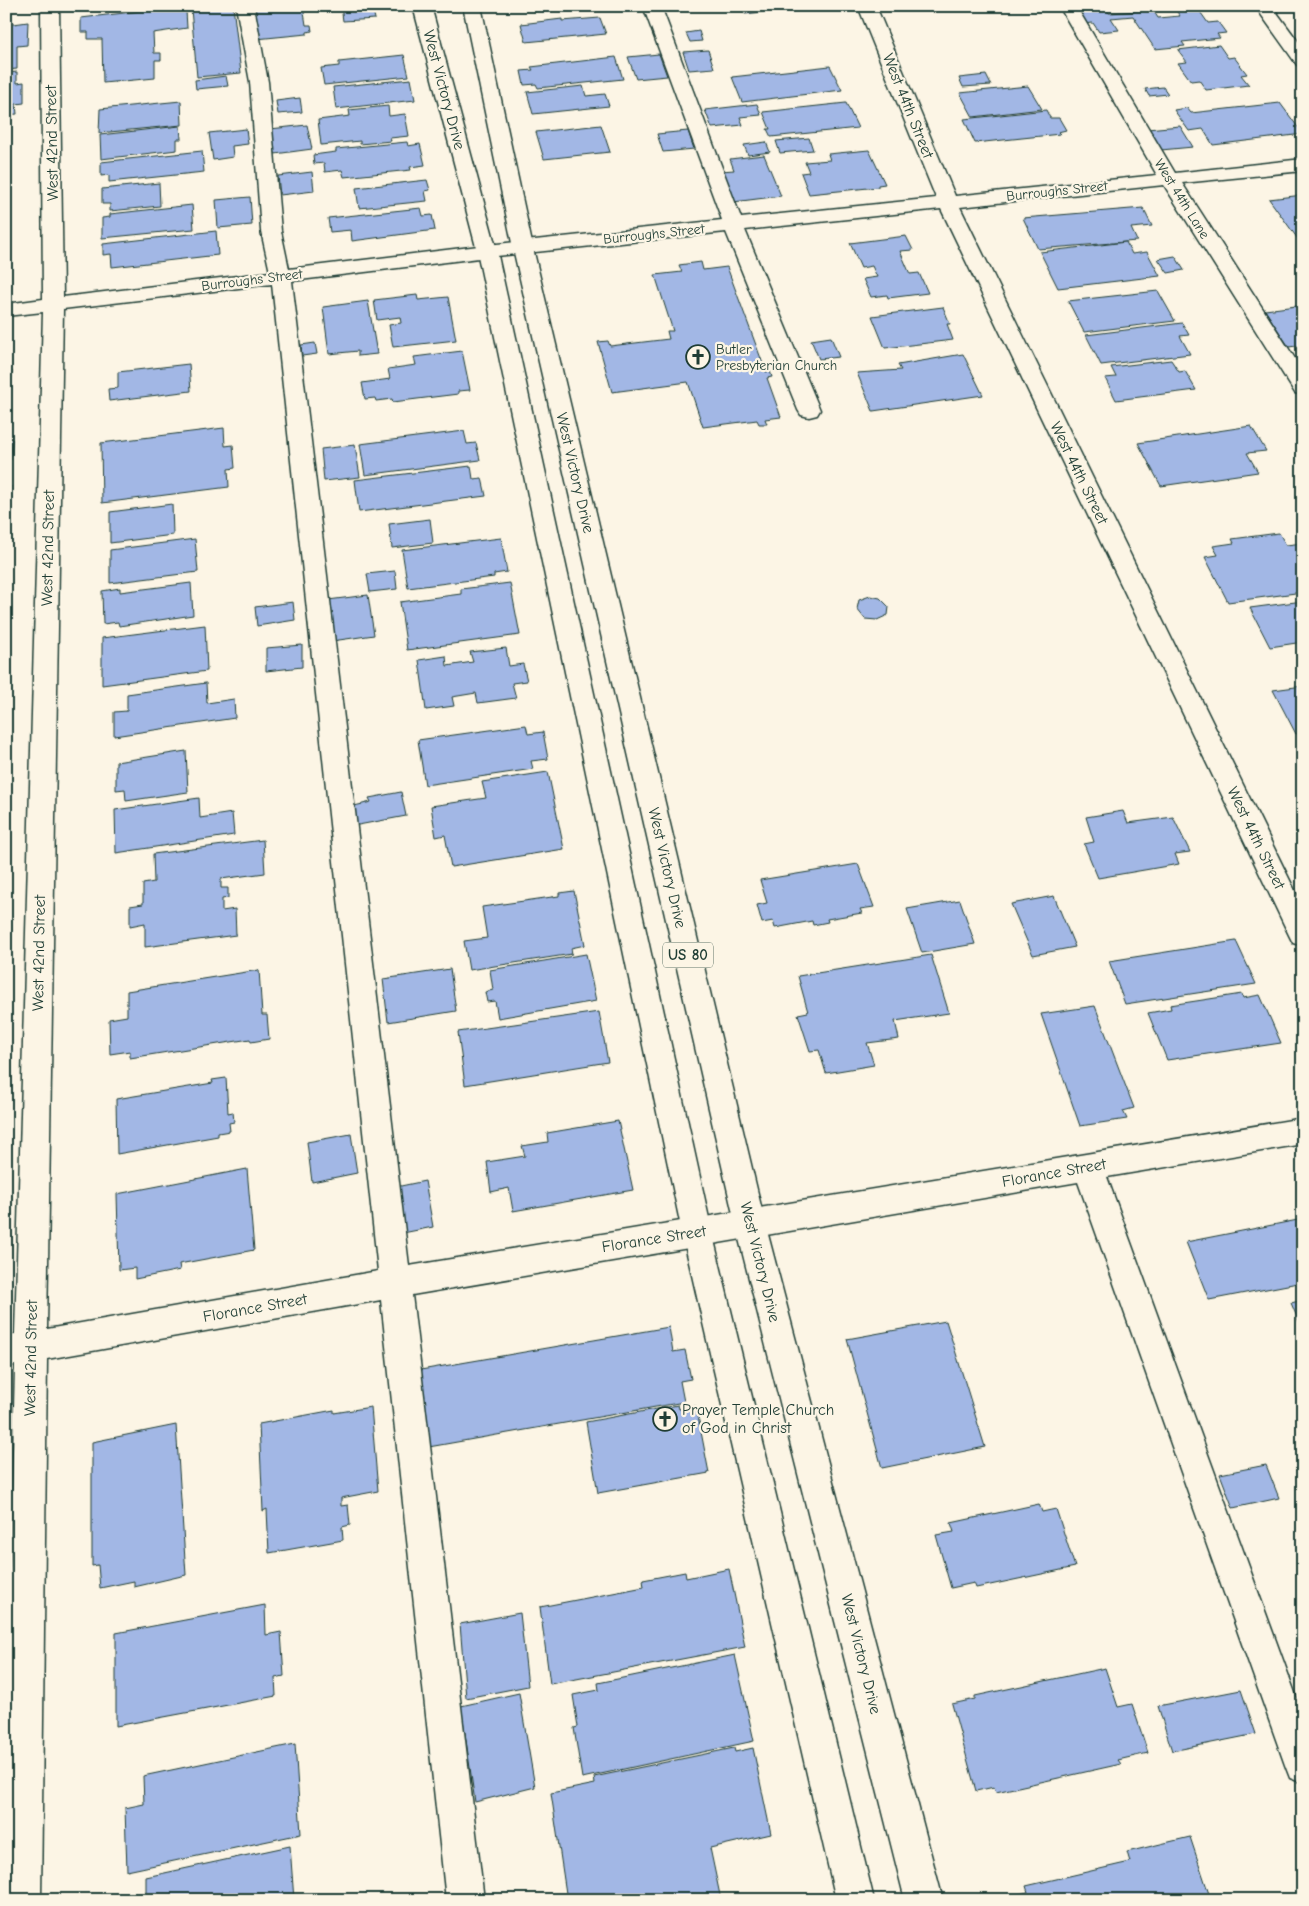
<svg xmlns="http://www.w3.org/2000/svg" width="1309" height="1906" font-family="'Comic Neue',sans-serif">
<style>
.building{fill:#a2b7e5;stroke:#1f3d34}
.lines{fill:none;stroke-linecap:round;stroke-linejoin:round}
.minor-casing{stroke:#1f3d34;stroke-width:3}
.major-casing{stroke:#1f3d34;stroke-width:3}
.minor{fill:#fcf5e5;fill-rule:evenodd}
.major{fill:#fcf5e5;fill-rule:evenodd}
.labels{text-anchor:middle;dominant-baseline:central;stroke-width:4.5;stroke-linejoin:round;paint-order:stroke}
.far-street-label{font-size:14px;fill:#1f3d34;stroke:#fcf5e5}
.far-poi-label{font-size:14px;fill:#1f3d34;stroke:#fcf5e5;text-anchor:start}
.shield{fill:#fcf5e5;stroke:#617469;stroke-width:1}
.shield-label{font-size:15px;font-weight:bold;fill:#1f3d34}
.street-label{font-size:16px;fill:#1f3d34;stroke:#fcf5e5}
.poi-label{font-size:16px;fill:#1f3d34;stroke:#fcf5e5;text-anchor:start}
</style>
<rect width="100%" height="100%" fill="#fcf5e5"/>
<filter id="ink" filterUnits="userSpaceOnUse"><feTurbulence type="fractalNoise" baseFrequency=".02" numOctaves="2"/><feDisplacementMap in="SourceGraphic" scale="10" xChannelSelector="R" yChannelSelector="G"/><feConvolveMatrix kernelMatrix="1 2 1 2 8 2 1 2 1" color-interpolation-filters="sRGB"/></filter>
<g filter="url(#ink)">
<!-- building -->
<g class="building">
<path d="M233,6l8,67 -44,4 -6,-68z"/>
<path d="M253,6h50l3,19h5l1,6 -5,1v2l-51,5z"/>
<path d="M341,6h31l3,13 -32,2z"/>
<path d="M741,6h36l2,4 -34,4z"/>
<path d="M1104,6l5,7 44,-3 5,8 22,-2 -5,-7 21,-3 12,17 10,-1 8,11 -9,1 3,4 -38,4 3,4 -30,3 -22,-33 -22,2 8,12 -20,2 -6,-9 -12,1 -10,-15z"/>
<path d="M167,8v2l16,-1 1,2h2l1,17 -34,5 1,20h7v7h-6v18l-52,5 -1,-44h-14v-7h-7v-14z"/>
<path d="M600,18l6,16 -80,8 -5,-18 41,-5v2z"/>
<path d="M28,22l-1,23 -10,1v23l-11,1v-45z"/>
<path d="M699,31l3,10 -12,1 -4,-9z"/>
<path d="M1219,45l9,13 6,-1 13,17 -6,1 8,10 -43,5 -7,-10 -8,1 -13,-18 9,-1 -9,-12z"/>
<path d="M708,50l6,18 -25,2 -6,-18z"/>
<path d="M659,54l8,22 -31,3 -8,-22z"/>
<path d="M404,55l5,21 -85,9 -3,-17 18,-2v-4z"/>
<path d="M616,57l7,22 -85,9 -2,-4 -12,1 -3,-14 12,-1 -2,-3z"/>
<path d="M830,66l12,24 -100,12 -10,-25z"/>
<path d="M17,72v11l7,-1v21l-8,1 1,10 -11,1v-42z"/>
<path d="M986,75l5,10 -28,2 -4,-9z"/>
<path d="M226,76l2,10 -32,3 -1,-9z"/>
<path d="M411,79l4,21 -79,9 -3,-22z"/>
<path d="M583,86l3,10 19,-2 4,12 -76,8 -6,-22z"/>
<path d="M1028,86l14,23 -69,8 -13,-24z"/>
<path d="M1163,87l5,7 -19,2 -4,-7z"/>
<path d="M300,98l2,14 -24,2 -2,-13z"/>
<path d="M181,101l1,24 -83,8 1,-24z"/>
<path d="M846,103l12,25 -87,9 -4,-8h3l-7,-17z"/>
<path d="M1280,103l23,31 -90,11 -10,-16 -14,2 -15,-21 13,-2 4,5z"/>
<path d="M757,104l4,11 -21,2 3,8 -31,3 -7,-18z"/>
<path d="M388,106l1,10 16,-2 4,22 -19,2 1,3 -31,3v-3l-39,4 -3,-25 32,-4 -1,-6z"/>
<path d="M1046,110l4,8h9l7,12 -8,2 2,2 -85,9 -11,-24z"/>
<path d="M307,125l5,24 -37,5 -5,-25z"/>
<path d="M601,125l9,27 -66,7 -8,-27z"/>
<path d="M180,126l1,13h-4v11l-76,9 -1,-24z"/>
<path d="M1180,126l13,21 -32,3 -14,-21z"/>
<path d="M246,129l2,15 -16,2 1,11 -20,3 -4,-27z"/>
<path d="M688,131l6,18 -31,3 -6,-18z"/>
<path d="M809,138l4,12 -33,3 -4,-12z"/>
<path d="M407,142l1,4 12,-2 5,21 -15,2 1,3 -67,7 -2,-7 -17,2 -1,-9 -10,1 -1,-9 23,-3v-3z"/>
<path d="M766,142l4,10 -22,3 -4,-10z"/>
<path d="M869,150l16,34 -7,1v2l-69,7 -8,-21 8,-1 -4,-10 25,-2 -2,-6z"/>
<path d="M202,151l2,21 -95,10v-7l-8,1v-14z"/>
<path d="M764,155l17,41 -48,6 -12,-31 13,-1 -4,-11z"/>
<path d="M312,172l2,19 -34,4 -2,-19z"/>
<path d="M427,180l3,10 -5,1 2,10 -68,7 -3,-20z"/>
<path d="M159,183l1,23 -50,5v-7h-8v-15z"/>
<path d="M1303,195v51l-34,-47z"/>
<path d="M250,197l2,28 -34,3 -2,-28z"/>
<path d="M192,205l2,24 -92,9v-20l8,-1v-3z"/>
<path d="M421,208l2,8 9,-1 3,15 -83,11 -1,-11 -21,2 -2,-14z"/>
<path d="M1143,208l9,18 -21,2 6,13 -99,8 -15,-31z"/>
<path d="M216,231l2,24 -106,12 -1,-13 -8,1v-11z"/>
<path d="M906,236l7,14 -13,1 10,23 9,-1 9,20 -40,5 -1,-3 -16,2 -8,-18 14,-2 -5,-11 -11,2 -11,-25z"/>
<path d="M1126,242l6,12 15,-2 13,24 -102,12 -18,-36z"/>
<path d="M1175,256l9,14 -16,3 -10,-14z"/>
<path d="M701,262l2,8 24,-3 39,105 4,-1 2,6 -5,1 14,39 -16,2 2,5h-8l-2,-4 -54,7 -15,-45 -76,10 -14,-50 10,-1 2,5 59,-7 -2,-8h6l-18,-56 27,-3 -3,-7z"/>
<path d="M1158,291l17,30 -91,11 -16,-31z"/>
<path d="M417,295l1,5 30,-3 8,43 -63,7 -4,-22 12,-2 -1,-6 -23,3 -3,-20z"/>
<path d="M368,301l9,53 -19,2v-5l-29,3 -6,-47z"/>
<path d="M1296,306l7,10v29l-14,2 -24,-37z"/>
<path d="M943,307l7,17h-3l6,16 -68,8 -13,-32z"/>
<path d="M1182,323l7,12 -9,1 10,18 -89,11 -15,-30z"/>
<path d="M831,337l8,20 -20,2 -8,-19z"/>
<path d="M315,343l2,11 -15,2 -1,-11z"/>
<path d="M462,351l8,39 -12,1v3l-65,8 -1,-3 -16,2 -1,-3 -10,1 -3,-16 28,-4 -2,-10 28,-4 -2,-8z"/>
<path d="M963,354l20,41 -110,16 -16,-38 44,-3 -3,-5z"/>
<path d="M1171,360l8,12 6,-1 11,19 -80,10 -11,-22 11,-1 -5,-10z"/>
<path d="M189,364l2,27 -82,10 -1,-12 10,-1v-16z"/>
<path d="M12,371l-1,19 -5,1v-19z"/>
<path d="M10,393v20l-4,1v-20z"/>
<path d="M6,416h5l-1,20 -4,1z"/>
<path d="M1251,426l15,25 -19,2 11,19 -97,14 -23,-43z"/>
<path d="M224,428l1,18 8,-1 2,23 -7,1 1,18 -127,16 -1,-60z"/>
<path d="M464,431l3,13 9,-1 4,17 -115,15 -5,-31z"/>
<path d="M6,439h6l-1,21 -5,1z"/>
<path d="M355,445l5,32 -36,4 -3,-32z"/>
<path d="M10,462v21h-4v-20z"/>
<path d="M471,466l2,13 9,-1 4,18 -127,16 -4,-32z"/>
<path d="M11,486l-1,23 -4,1v-23z"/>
<path d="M172,504l1,31 -63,8v-31z"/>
<path d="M430,519l3,24 -41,5 -3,-24z"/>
<path d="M1279,533l7,12 17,-2v49l-75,10 -23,-45 13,-2 -5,-9 21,-3 -2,-4z"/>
<path d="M501,538l6,34 -13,2v3l-86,11 -6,-38z"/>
<path d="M195,539l3,33 -88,11v-33z"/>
<path d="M395,571l2,18 -27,3 -3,-18z"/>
<path d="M191,583l2,32 -74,11 -1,-4 -15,2 -1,-33 18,-3v4z"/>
<path d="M510,583l10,52 -113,15 -7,-48 61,-8v-5z"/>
<path d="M368,595l6,40 -42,6 -4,-41z"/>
<path d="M870,596l10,2 9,9 -1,8 -11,5 -12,-1 -8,-10 2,-9z"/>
<path d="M1303,601v41l-33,5 -20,-39z"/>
<path d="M293,602l2,18 -38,6 -2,-19z"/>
<path d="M9,614l-1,53 -2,1v-53z"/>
<path d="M205,625l2,46 -105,14v-47z"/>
<path d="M302,645v22l-36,4v-23z"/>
<path d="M506,648l3,18 14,-2 4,17 -15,2 4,15 -38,5 -2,-10 -24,4 2,9 -28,4 -7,-50 27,-4 1,10 26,-4 -3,-10z"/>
<path d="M206,683l1,20 27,-4 1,19 -121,18v-24l13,-1v-17z"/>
<path d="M1303,686v47l-7,1 -23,-44z"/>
<path d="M526,725l2,9 15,-2 5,27 -17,2 2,8 -108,16 -7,-45z"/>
<path d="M186,751l2,41 -62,9 -1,-12 -9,1v-28z"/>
<path d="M548,772l16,77 -113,18 -6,-32 -9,2 -5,-31 55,-8 -4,-16z"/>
<path d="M401,792l5,24 -53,10 -3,-19 21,-5 -2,-4z"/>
<path d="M199,798l1,20 32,-5 2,22 -118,18 -1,-43z"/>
<path d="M1123,811l5,12 45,-6 17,35 -15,2 4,10 -81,14 -14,-34 10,-2 -8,-25z"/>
<path d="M263,840l2,33 -44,6v9h7v10l-6,1v12l13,-2 1,26 -91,12v-24l-15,3v-20l13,-2v-20l11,-2 -1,-28z"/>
<path d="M858,864l16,43 -14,2 2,4 -35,6 1,3 -15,3 -1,-4 -37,7 -2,-7 -11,2 -5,-18 10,-2 -7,-23z"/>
<path d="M574,891l11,54 -14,3 1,6 -103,16 -5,-29 23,-3 -5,-31 77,-11v-3z"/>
<path d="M1054,896l21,51 -42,8 -22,-51z"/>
<path d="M960,900l15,44 -53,9 -15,-44z"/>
<path d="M1236,941l20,43 -131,20 -16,-43z"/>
<path d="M586,954l10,47 -98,17 -3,-17 -8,1 -2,-10 8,-2 -3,-20z"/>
<path d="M931,955l18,58 -54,8 4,18 -32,4 7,22 -48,8 -7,-23 -9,1 -12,-37 10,-2 -10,-36z"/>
<path d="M450,969l6,42 -68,11 -5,-43z"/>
<path d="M259,970l3,45h5l2,24 -18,3 -1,-3 -120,19v-7l-20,3 -1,-35 18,-3v-25z"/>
<path d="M1242,994l1,4 17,-3 21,48 -114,17 -19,-47 23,-4 -1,-4z"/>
<path d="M1095,1006l39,102 -11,3 4,8 -47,7 -39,-112z"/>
<path d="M599,1012l9,50 -143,23 -7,-53z"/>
<path d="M226,1078l2,35 5,-1 1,10 -5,1 1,8 -12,2v3l-101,18 -1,-55 97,-16 -1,-3z"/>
<path d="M618,1121l15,69 -120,21 -4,-23 -18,4 -4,-30 38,-6 -3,-10 26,-4 -1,-9z"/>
<path d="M351,1134l6,39 -45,9 -5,-40z"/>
<path d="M247,1169l7,81 -75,14 1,6 -45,9v-11l-16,2 -2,-76z"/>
<path d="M425,1181l8,46 -30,6 -7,-46z"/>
<path d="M1303,1219v63l-94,18 -23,-58z"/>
<path d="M1303,1300v31l-12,-28z"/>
<path d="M946,1321l39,126 -103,21 -35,-129z"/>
<path d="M669,1327l4,25 12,-2 6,29 -11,2 4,21 -261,46 -8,-77z"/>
<path d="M678,1405l1,4 17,-3 13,67 -111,20 -12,-71z"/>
<path d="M371,1407l7,84 -37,7v8l7,-1 2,20 -8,2 1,13 -74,13 -2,-44 -4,2 -4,-87 75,-14v3z"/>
<path d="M176,1425l10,150 -52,12v-6l-34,7 -2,-23 -6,1v-124z"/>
<path d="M1266,1465l13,33 -46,10 -13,-34z"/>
<path d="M1039,1504l3,8 14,-3 19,58 -99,21 -2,-5 -23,5 -15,-53 18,-3 -3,-9z"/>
<path d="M729,1569l16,78 -195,37 -10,-77 104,-20 -1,-7 42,-8 1,6z"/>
<path d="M265,1605l1,30 15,-3 3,44 -9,2 1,18 -160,30v-93z"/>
<path d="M520,1613l8,73 -62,12 -6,-74z"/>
<path d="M735,1655l19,86 -172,37 -8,-50 4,-1 -5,-32 26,-5 -1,-7z"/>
<path d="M1105,1668l13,39 14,-3 16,49 -30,7 3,4 -125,28 -2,-5 -18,4 -24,-87 23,-5v-3z"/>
<path d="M1241,1690l15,44 -84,17 -14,-45z"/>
<path d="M519,1693l16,94 -60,15 -14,-96z"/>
<path d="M295,1744l6,90 -174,37 -2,-63 19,-4 -1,-28z"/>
<path d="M734,1748l1,4 18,-4 18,86 -61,14 11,52h-154l-16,-107 44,-9 -1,-7z"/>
<path d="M1190,1837l21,63h-200l-1,-4 18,-4 -2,-6 104,-24 -3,-10z"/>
<path d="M290,1846l4,54h-148v-23z"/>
</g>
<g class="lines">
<!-- minor casing -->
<g class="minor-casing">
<g id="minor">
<path d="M41,6h18l4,291 207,-25 -9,-41 -11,-149 -14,-76h18l14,76 13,149 8,38 198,-24 235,-25 -79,-214h18l80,212 195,-20 -78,-192h18l79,190 202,-21 -98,-169h17l99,167 128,-14v12l-121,12 121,188v24l-8,-2 -131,-208 -204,22 343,700v39l-10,-3 -4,-8 -348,-726 -196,21 75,180 -3,5 -8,2 -8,-2 -3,-5 -72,-178 -239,25 -195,24 117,985 894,-148v26l-196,33 196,538v68l-13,-5 -5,-13 -207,-583 -666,113 72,605h-38l-65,-600 -334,59 -6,541h-35v-145l9,-390 -9,1v-30l9,-2 28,-1022 -37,4v-12l37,-5zM272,284l106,987 -331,58 16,-1020z"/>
<path d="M1255,6h17l31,42v18l-6,-1z"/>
</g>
</g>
<!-- major casing -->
<g class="major-casing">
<g id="major">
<path d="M413,6h18l66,245 215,981 162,668h-38l-154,-668 -205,-981z"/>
<path d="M463,6h18l52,242 232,975 178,677h-38l-170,-677 -222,-975z"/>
</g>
</g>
<!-- minor -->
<use href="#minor" class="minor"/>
<!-- major -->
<use href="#major" class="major"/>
</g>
</g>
<!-- icons -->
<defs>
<g id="church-ring" transform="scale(1.25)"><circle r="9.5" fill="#fcf5e5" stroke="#1f3d34" stroke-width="1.5"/><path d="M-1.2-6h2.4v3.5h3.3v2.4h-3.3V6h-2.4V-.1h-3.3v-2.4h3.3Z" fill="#1f3d34"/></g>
</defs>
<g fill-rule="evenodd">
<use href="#church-ring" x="698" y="357"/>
<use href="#church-ring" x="665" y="1419"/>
</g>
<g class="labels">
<!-- far-street labels -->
<g class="far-street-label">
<text transform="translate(1057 191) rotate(-6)">Burroughs Street</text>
<text transform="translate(1182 199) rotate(58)">West 44th Lane</text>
<text transform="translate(654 234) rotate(-6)">Burroughs Street</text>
<text transform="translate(252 280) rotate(-7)">Burroughs Street</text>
</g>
<!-- far-poi labels -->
<g class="far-poi-label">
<text x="716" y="349">Butler<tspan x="716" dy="16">Presbyterian Church</tspan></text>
</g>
<!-- shield labels -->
<rect class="shield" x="663" y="942.5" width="50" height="25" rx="4"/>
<g class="shield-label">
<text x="688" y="955">US 80</text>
</g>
<!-- street labels -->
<g class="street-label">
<text transform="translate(444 90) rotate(75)">West Victory Drive</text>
<text transform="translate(908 106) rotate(68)">West 44th Street</text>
<text transform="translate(52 143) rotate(-91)">West 42nd Street</text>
<text transform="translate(575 473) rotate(77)">West Victory Drive</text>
<text transform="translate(1079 473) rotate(64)">West 44th Street</text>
<text transform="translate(48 548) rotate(-89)">West 42nd Street</text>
<text transform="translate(1256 838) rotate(64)">West 44th Street</text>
<text transform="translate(667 868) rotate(77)">West Victory Drive</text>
<text transform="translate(39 953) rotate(-89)">West 42nd Street</text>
<text transform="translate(1054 1173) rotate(-10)">Florance Street</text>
<text transform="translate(654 1239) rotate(-9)">Florance Street</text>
<text transform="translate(760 1262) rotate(76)">West Victory Drive</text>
<text transform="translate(255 1308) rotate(-10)">Florance Street</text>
<text transform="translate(31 1358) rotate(-89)">West 42nd Street</text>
<text transform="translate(861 1654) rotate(76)">West Victory Drive</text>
</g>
<!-- poi labels -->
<g class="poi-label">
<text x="682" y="1410">Prayer Temple Church<tspan x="682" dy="18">of God in Christ</tspan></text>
</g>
</g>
<!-- margin -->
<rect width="1309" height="1906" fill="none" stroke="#fcf5e5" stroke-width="25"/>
<rect x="12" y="12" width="1284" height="1881" fill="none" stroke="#1f3d34" stroke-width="2" filter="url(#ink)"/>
</svg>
